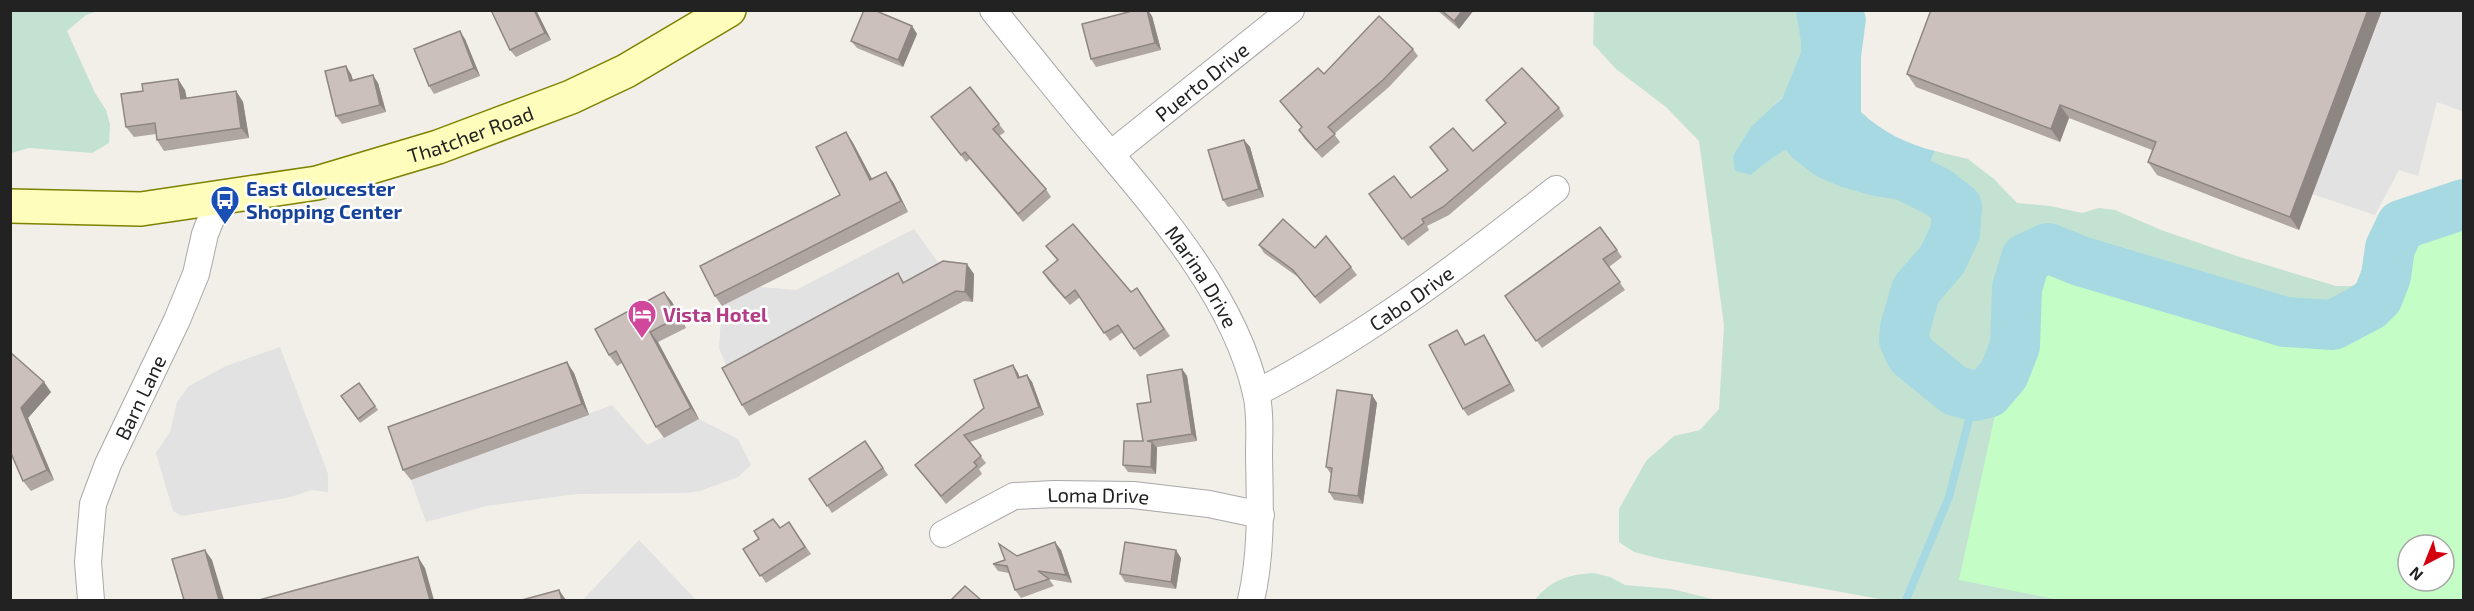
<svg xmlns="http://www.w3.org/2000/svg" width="2474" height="611" font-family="'Exo 2',sans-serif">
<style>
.wetland{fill:#c4e2d2;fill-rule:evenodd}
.park{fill:#c4fdc5;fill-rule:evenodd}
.parking{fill:#e2e2e2}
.water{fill:#a6d9e2}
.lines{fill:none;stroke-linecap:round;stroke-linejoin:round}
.stream{stroke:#a6d9e2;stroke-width:8}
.river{stroke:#a6d9e2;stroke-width:50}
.street-casing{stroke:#a9a9a9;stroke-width:28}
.secondary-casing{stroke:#7d8200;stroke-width:36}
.street{stroke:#fff;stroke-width:26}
.secondary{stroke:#fefdbb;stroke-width:33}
.wall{fill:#afa5a1}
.shaded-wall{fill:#8e8683}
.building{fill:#cbc0bb;stroke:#8e8683;stroke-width:1.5}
.labels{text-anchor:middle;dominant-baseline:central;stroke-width:5;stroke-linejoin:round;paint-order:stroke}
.street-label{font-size:20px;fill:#222;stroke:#fff}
.transit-label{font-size:20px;font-weight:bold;fill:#164399;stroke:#fff;text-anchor:start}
.hotel-label{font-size:20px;font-weight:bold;fill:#b23c85;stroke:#fff;text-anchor:start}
</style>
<rect width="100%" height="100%" fill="#f2eee8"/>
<!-- wetland -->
<g class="wetland">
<path d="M11,10l87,1 -12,4 -19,16 28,62 11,17 4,15 -1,18 -17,10 -63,-5 -18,5z"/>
<path d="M1594,11h219l5,45 -9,17 -34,31 -24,71c17,-14 37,-31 60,-32 14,-1 17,6 28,13 16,11 59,30 78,21 10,-5 14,-17 18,-26l33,8 26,20 23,24 33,3 32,7 17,-5 16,2 46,20 79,27 96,29h16l14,-10 29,-64 36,-18 32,-12v418h-578l-224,-41 -27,-7 -15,-10v-33l27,-48 28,-25 26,-6 19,-21 5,-84 -25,-184 -33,-34 -50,-38 -23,-25zM2408,545h36v36h-36z"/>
<path d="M1594,573l16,4 15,8 47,4 44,11h-181c15,-20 35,-26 59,-27z"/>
</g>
<!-- park -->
<path class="park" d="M2463,204v396h-404l-100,-20 45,-206 17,-42 11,-57 8,-9 11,-7 12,-2 222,65 48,3 36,-19 9,-9 8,-21 4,-28 11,-23zM2408,545h36v36h-36z"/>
<!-- parking -->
<g class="parking">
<path d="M2382,11h81l1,101 -27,-10 -19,74 -19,-6 -24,45 -63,-21z"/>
<path d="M914,229l26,36 -213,102 -8,-19 3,-42 38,-19 36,3z"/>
<path d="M280,347l48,127v18l-17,-2 -20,7 -109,19 -9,-5 -17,-58 14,-21 7,-30 12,-16 37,-20z"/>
<path d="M612,405l35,40 52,-26 39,20 13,26 -13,12 -38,14 -14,2 -109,1 -91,12 -60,16 -15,-42z"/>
<path d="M639,540l57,60h-113z"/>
</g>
<!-- water -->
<path class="water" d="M1813,11h51l2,8 -5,38v55c21,20 46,32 74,39 -4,9 -8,21 -18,26 -19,9 -62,-10 -78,-21 -11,-7 -14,-14 -28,-13 -23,1 -43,18 -60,32l-16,-4 -2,-15 18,-29 58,-54 9,-17z"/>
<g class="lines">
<!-- stream -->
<path class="stream" d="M1906,600l43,-103 26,-101"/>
<!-- river -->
<path class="river" d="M1821,10l5,30v17l-23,57 6,25 19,15 21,9 28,8 26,4 35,17 19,15 -2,26 -13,27 -26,30 -11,38 -1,12 7,15 44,36 20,5 13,-3 16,-19 11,-28 2,-58 9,-30 22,-10 32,13 205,61 48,3 36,-19 9,-9 8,-21 4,-28 11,-23 63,-21"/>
<!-- street casing -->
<g class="street-casing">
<g id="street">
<path id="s1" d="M993,10c36,45 72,90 109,134 60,71 133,156 154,249 5,20 3,43 3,63 1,49 3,97 -8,144"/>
<path id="s2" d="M1111,154l180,-144"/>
<path id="s3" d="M1256,393c109,-56 204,-128 300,-204"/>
<path id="s4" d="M943,534l71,-38 40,-2 79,1 76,9 52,11"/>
<path id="s5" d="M91,600l-3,-38 5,-58 15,-40 69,-144 19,-46 9,-40 14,-35"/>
</g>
</g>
<!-- secondary casing -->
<g class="secondary-casing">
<g id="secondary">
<path id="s6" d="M10,206l131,3 176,-26 121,-36 133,-50 55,-26 103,-61"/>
</g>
</g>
<!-- street -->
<use href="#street" class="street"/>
<!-- secondary -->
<use href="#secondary" class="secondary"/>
</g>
<!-- wall -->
<g class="wall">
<path d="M536,10l15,30 -35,17 -6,-7z"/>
<path d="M1437,10h37l-15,19z"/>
<path d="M1931,10h451l-83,220 -142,-55 -9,-13 4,-12 -83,-32 -9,24 -144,-55 -9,-13z"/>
<path d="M1152,16l9,34 -65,17 -5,-8z"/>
<path d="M912,26l5,8 -14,33 -46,-19 -6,-7z"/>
<path d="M465,39l15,37 -46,18 -5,-8z"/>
<path d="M1413,49l5,7 -29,31 -55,47 6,8 -18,16 -18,-20 -5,-8 3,-2 -22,-27 44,-27z"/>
<path d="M351,74l2,6 25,3 8,29 -44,12 -6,-8z"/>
<path d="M185,90l2,8 49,-7 7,11 6,36 -85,13 -7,-11 -1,-6 -22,3 -8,-10z"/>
<path d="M1486,100l73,8 5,8 -115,99 -22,11 2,4 -21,16 -39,-52 42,4 37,-28 -18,-23 43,4 32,-28z"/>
<path d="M931,117l68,7 6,8 -6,4 47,53 5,8 -28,25 -53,-63 -4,3z"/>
<path d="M846,132l7,11 19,36 21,3 15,30 -186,94 -7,-10 125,-101z"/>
<path d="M1244,140l6,7 14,50 -36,10 -5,-7z"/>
<path d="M1600,227l22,30 -13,10 16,23 -83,58 -37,-52z"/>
<path d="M1259,245l92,22 6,8 -37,29 -22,-27 -34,-24z"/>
<path d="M1046,246l85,46 6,-4 33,48 -30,21 -17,-25 -13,9 -30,-44 -10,8 -22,-25 -5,-8 14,-12z"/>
<path d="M898,273l6,9 70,-8 -1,28 -9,-1 -215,115 -7,-11z"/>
<path d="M664,292l8,10 14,26 -28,14 41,77 -35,19 -8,-11 -34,-64 -5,3 -8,-11z"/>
<path d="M1462,337l4,8 23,-2 26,48 -47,25 -5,-7z"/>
<path d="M10,352l41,40 -23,26 26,62 -23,11 -8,-10z"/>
<path d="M1013,365l5,8 2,5 7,-3 5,7 12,33 -74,27 16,21 -7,6 3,5 -36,30 -31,-39 69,-57z"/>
<path d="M1182,369l5,7 10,65 -40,6 -1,27 -28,-2 -5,-7 20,-24 8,-39z"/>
<path d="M574,373l15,42 -178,65 -8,-10z"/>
<path d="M359,383l19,27 -18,13 -19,-27z"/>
<path d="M1372,395l5,8 -14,101 -29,-4 -5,-8 2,-18 -5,-7z"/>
<path d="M865,441l23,34 -56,38 -23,-34z"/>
<path d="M789,522l22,32 -45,29 -23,-34z"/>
<path d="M1061,550l11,33 -23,-4 5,7 -33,12 -6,-8 -6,-17 -11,-2 -5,-7 24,-8z"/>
<path d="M1181,558l-5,31 -51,-7 -5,-8z"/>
</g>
<!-- shaded-wall -->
<g class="shaded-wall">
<path d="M534,10h2l15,30 -6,-7z"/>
<path d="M1147,10h1l4,6 9,34 -6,-7z"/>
<path d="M1463,10h11l-15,19 -5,-8z"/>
<path d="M2368,10h14l-83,220 -9,-13z"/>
<path d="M912,26l5,8 -14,33 -5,-7z"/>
<path d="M460,31l5,8 15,37 -6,-8z"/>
<path d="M346,66l5,8 4,14 -5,-7z"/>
<path d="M373,75l5,8 8,29 -6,-7z"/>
<path d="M178,79l7,11 3,20 -7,-11z"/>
<path d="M236,91l7,11 6,36 -8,-10z"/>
<path d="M2060,105l9,13 -9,24 -9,-13z"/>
<path d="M846,132l7,11 25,47 -8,-10z"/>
<path d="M1244,140l6,7 14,50 -5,-8z"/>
<path d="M886,172l7,10 15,30 -7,-11z"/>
<path d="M967,264l7,10 -1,28 -8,-10z"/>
<path d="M664,292l8,10 14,26 -8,-11z"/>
<path d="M650,332l8,10 41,77 -8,-11z"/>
<path d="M1484,335l5,8 26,48 -5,-7z"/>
<path d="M567,362l7,11 15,42 -7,-11z"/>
<path d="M1013,365l5,8 5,13 -5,-8z"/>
<path d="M1182,369l5,7 10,65 -5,-7z"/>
<path d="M1027,375l5,7 12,33 -5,-8z"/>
<path d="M44,382l7,10 -23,26 26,62 -7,-10 -26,-62z"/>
<path d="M1372,395l5,8 -14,101 -5,-8z"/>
<path d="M1152,442l5,6 -1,26 -5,-7z"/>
<path d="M1055,542l6,8 11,33 -6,-8z"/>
<path d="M205,550l7,10 12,40h-5z"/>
<path d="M1176,550l5,8 -5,31 -5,-7z"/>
<path d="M418,557l7,11 9,32h-4z"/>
<path d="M559,590l7,10h-4z"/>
</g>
<!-- building -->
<g class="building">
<path d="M491,10h43l11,23 -35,17z"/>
<path d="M864,10h10l38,16 -14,34 -47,-19z"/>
<path d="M1136,10h11l8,33 -64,16 -9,-35z"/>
<path d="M1441,10h22l-9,11z"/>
<path d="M1931,10h437l-78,207 -142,-55 8,-20 -96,-37 -9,24 -144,-55z"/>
<path d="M1379,16l34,33 -30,31 -55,47 7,7 -19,16 -17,-20 3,-3 -22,-26 38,-33 6,6z"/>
<path d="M460,31l14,37 -45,18 -15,-37z"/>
<path d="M346,66l4,15 23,-6 7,30 -44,11 -11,-45z"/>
<path d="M1522,68l37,40 -116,99 -21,12 2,4 -22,16 -33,-45 25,-18 17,22 37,-28 -18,-23 23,-19 20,23 33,-28 -20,-23z"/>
<path d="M178,79l3,20 55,-8 5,37 -84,12 -2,-17 -29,4 -5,-33 22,-3 -1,-7z"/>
<path d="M970,87l29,37 -6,5 53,60 -28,25 -53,-62 -4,3 -30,-38z"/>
<path d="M846,132l24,48 16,-8 15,29 -186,95 -15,-30 140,-71 -24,-48z"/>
<path d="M1244,140l15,49 -36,11 -15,-50z"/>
<path d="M1283,219l32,29 11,-12 25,31 -36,30 -22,-27 -34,-25z"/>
<path d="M1073,224l58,68 6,-4 27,41 -30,20 -16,-24 -14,8 -29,-43 -10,8 -22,-26 15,-12 -12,-14z"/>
<path d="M1600,227l17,23 -14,9 17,23 -84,59 -31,-45z"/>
<path d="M943,261l24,3 -2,28 -9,-1 -214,114 -20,-37 176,-95 5,10z"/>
<path d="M664,292l14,25 -28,15 41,76 -35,19 -40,-76 -7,4 -14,-26z"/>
<path d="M1457,330l8,15 19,-10 26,49 -47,25 -34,-64z"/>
<path d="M10,352l34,30 -23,26 26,62 -24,11 -13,-30z"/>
<path d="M567,362l15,42 -179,66 -15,-43z"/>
<path d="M1013,365l5,13 9,-3 12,32 -75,28 17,21 -7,6 3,4 -36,30 -26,-31 69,-57 -10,-28z"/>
<path d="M1182,369l10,65 -45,7 5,1 -1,25 -28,-2 1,-24h19l-6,-37 14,-2 -4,-27z"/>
<path d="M359,383l16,23 -17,13 -17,-23z"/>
<path d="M1337,390l35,5 -14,101 -29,-4 3,-24 -6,-1z"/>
<path d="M865,441l18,27 -56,38 -18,-27z"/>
<path d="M773,519l7,9 9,-6 16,25 -45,29 -17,-27 16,-10 -5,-8z"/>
<path d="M1055,542l11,33 -28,-4 11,8 -34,11 -8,-24 -14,-2 12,-4 -6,-16 18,12z"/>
<path d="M1125,542l51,8 -5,32 -51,-8z"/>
<path d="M205,550l14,50h-35l-12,-41z"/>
<path d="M418,557l12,43h-171z"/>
<path d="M965,586l16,14h-30z"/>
<path d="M559,590l3,10h-40z"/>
</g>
<!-- icons -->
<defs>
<g id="bus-pin" transform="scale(1.5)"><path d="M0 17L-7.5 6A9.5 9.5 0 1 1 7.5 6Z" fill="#1a4fb4" stroke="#fff"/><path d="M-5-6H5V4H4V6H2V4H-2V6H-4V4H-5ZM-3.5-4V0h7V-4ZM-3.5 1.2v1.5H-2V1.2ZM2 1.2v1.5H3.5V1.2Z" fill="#fff"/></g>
<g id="hotel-pin" transform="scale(1.5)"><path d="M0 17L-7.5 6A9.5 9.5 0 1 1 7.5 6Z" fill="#d1479c" stroke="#fff"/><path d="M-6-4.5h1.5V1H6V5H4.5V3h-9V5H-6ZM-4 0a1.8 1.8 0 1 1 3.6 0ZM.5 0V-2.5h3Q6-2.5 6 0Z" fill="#fff"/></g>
</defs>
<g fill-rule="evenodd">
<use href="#bus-pin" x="225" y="200"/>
<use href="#hotel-pin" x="642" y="314"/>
</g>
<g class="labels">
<!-- street labels -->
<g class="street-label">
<text stroke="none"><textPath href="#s2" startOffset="116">Puerto Drive</textPath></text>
<text stroke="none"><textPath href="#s6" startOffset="470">Thatcher Road</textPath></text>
<text stroke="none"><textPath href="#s1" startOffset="339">Marina Drive</textPath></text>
<text stroke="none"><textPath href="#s3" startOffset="182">Cabo Drive</textPath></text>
<text stroke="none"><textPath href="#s5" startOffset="213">Barn Lane</textPath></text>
<text stroke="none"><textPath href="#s4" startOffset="165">Loma Drive</textPath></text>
</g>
<!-- transit labels -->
<g class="transit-label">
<text x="246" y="188">East Gloucester<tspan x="246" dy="23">Shopping Center</tspan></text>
</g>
<!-- hotel labels -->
<g class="hotel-label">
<text x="663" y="314">Vista Hotel</text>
</g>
</g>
<!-- border -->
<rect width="2474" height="611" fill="none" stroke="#222222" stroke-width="24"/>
<!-- north arrow -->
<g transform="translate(2426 563) rotate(222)"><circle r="28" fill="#ffffff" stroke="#a7a7a7" stroke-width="1.5"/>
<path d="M0-4.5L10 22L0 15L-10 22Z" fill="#d4000f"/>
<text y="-9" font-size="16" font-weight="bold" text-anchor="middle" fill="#222222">N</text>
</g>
</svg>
